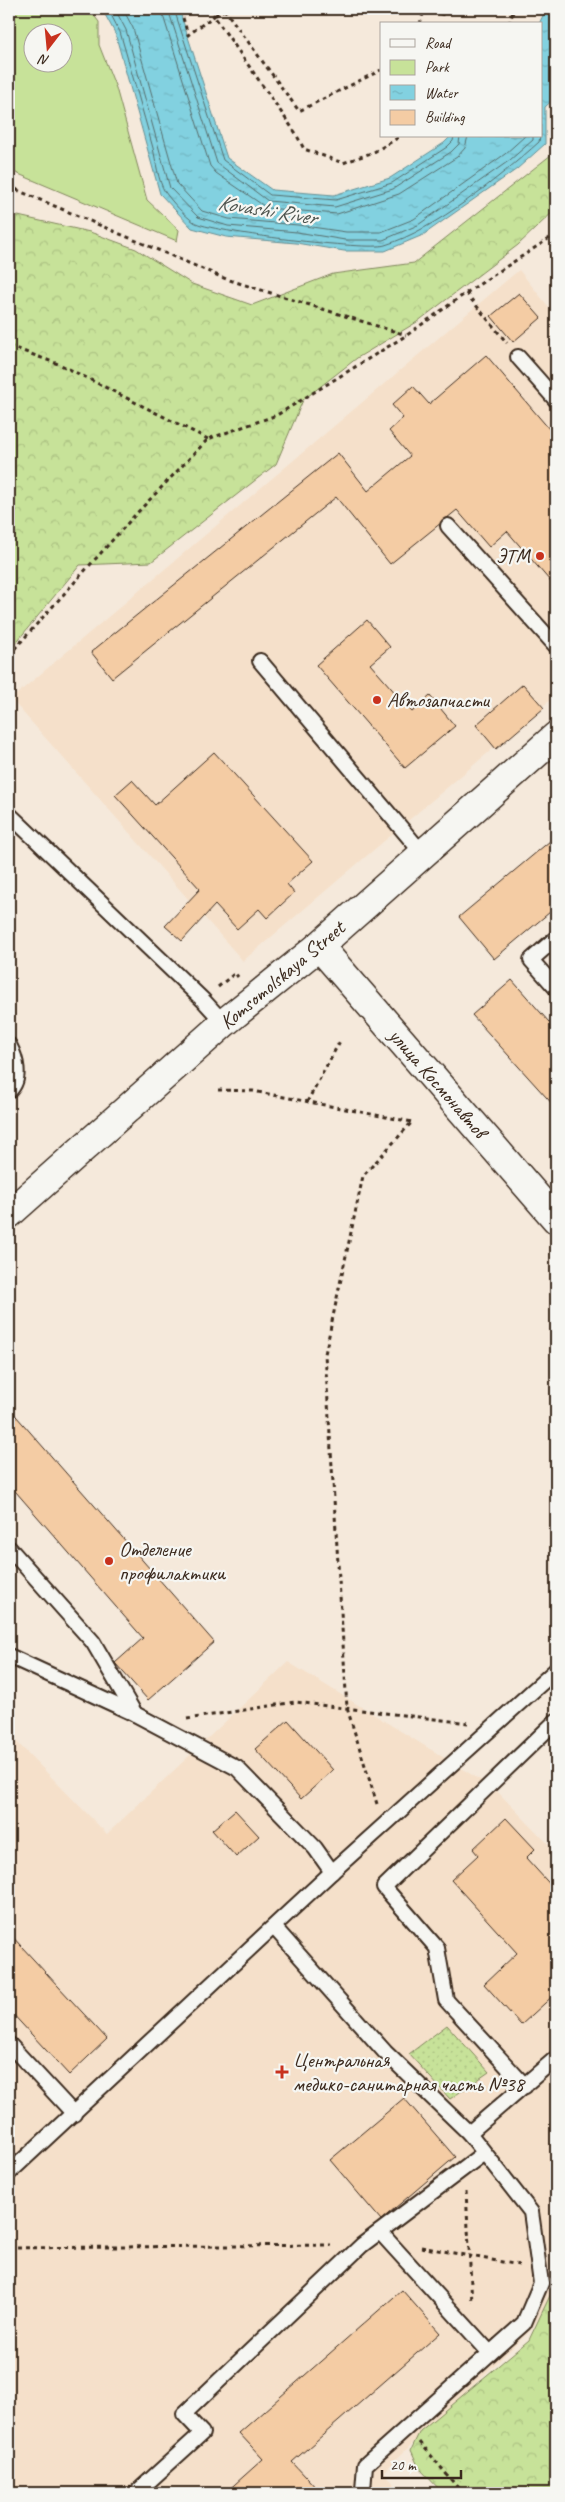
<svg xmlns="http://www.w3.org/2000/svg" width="565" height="2502" font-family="Caveat,sans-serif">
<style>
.built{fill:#f5e0ca}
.green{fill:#c7e299;stroke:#81865c;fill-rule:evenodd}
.forest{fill:url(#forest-crowns);stroke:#81865c}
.park{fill:url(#park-dots);stroke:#81865c}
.water{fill:url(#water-ripples);stroke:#668e92}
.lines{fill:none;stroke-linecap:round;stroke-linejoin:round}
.shore{stroke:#576d6c;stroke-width:1}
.building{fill:#f4cca4;stroke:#3b2a1e}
.service-casing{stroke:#3b2a1e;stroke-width:18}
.tertiary-casing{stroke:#3b2a1e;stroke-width:31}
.path{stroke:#3b2a1e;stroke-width:3;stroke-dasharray:4 4;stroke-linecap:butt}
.service{stroke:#f6f6f2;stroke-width:14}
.tertiary{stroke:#f6f6f2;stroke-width:28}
.poi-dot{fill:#c8321e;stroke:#f6f6f2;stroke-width:2}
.labels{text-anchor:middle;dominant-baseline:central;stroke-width:4.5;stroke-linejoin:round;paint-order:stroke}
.poi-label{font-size:21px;fill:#3b2a1e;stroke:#f6f6f2;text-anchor:start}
.street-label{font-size:21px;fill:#3b2a1e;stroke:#f6f6f2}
.water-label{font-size:22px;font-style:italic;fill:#4d544e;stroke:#f6f6f2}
</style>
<defs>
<pattern id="forest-crowns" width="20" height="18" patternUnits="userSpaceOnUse" patternTransform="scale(1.25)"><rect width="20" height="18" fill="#c7e299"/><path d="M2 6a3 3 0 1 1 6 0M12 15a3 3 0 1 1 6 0" fill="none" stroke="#acc283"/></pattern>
<pattern id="park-dots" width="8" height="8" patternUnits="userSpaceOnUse" patternTransform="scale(1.25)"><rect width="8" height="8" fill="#c7e299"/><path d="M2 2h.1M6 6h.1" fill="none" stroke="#acc283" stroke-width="1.8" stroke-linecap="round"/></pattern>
<pattern id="water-ripples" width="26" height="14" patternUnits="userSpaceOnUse" patternTransform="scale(1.25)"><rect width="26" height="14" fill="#82d1e0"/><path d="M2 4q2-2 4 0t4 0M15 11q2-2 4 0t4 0" fill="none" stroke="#71b4c0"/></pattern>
</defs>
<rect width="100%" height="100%" fill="#f5e9db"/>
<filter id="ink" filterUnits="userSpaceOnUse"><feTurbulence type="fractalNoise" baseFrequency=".02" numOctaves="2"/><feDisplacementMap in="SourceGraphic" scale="10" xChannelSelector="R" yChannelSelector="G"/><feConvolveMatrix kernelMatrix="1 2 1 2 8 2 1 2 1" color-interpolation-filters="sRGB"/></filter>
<g filter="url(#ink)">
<!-- built -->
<g class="built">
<path d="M519,270l37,46v379l-313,266 -232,-262z"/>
<path d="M288,1662l207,127 61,63v439l-24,38 -148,142 17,22h-392v-759l98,100z"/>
</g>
<!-- green -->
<path class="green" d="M9,9h80l10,13v23l17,43 31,112 32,30 -2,11 -168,-71zM32,32h30v30h-30z"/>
<!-- forest -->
<g class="forest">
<path d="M556,151v58l-38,36 -101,77 -60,36 -54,42 -27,64 -125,98 -71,3 -71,86v-437l81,18 46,17 56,35 60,21 81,-31 81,-11z"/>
<path d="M556,2283v210h-113l-24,-25 -8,-18 9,-19 109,-91z"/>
</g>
<!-- park -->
<path class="park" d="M447,2025l42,47 -39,27 -41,-45z"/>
<!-- water -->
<path class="water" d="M102,9h77l48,149 45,32 62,5 56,-17 54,-35 7,-7h90v-112h-2l7,-15h10v88l-11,10v37l-28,25 -94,66 -38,16h-41l-48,-8 -70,-6 -34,-9 -32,-34 -45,-161z"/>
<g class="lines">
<!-- shore -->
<g class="shore">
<path d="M108,9l12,23c11,38 22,77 33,116 3,13 5,33 12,44 7,10 20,24 29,30 14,10 175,29 191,23 50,-15 115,-68 154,-103l1,-6"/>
<path d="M115,9l11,21 44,158 28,29 30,9 69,6 48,8h38l35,-15 92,-65 23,-20v-4"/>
<path d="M123,9l10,19 44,156 25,27 27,8 69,6 48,7h35l33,-13 91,-65 20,-18"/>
<path d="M161,9l49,157 6,7 51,35 70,6 62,-20 58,-37 8,-9 3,-12"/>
<path d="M168,9l49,154 51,38 67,6 58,-18 58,-37 8,-8 1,-8"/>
<path d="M174,9l49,151 47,35 66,5 56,-17 55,-36 6,-6 1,-5"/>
</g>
</g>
<!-- building -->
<g class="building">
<path d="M519,293l22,25 -28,24 -22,-26z"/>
<path d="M486,355l70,82v151l-49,-57 -18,16 -32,-37 -67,54 -54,-67 -224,181 -21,-26 247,-199 30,38 42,-35 -21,-25 14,-13 -11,-13 21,-19 16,18z"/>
<path d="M367,620l23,27 -20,17 42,48 18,-16 25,30 -50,42 -89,-103z"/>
<path d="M523,684l21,24 -48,41 -20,-24z"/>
<path d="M214,752l99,109 -26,23 7,9 -27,25 -8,-9 -22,20 -22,-24 -33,36 -17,-15 35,-37 -85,-94 17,-15 23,25z"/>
<path d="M556,836v71l-62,52 -35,-42z"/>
<path d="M512,980l44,50v78l-84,-93z"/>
<path d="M9,1408l205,234 -66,58 -33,-37 28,-25 -134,-154z"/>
<path d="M288,1720l45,50 -32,29 -46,-50z"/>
<path d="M235,1810l24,26 -23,21 -24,-27z"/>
<path d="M506,1818l29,31 -9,9 30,33v102l-35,32 -37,-41 33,-31 -66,-73 27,-25 -5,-6z"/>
<path d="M9,1933l98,106 -38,36 -60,-65z"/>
<path d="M404,2098l51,59 -74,63 -51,-60z"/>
<path d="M402,2290l38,43 -148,129 29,31h-96l38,-34 -24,-26z"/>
</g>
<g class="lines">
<!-- service casing -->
<g class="service-casing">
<g id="service">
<path d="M518,357l38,43"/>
<path d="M448,526l108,120"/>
<path d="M260,661l163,193"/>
<path d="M9,814l194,186 21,23"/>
<path d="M556,938l-25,22 25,28"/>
<path d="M9,1045c7,13 13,34 0,46"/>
<path d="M9,1548l84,94 42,72"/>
<path d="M9,1656l126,58 102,54 78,80 17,24"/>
<path d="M274,1927l111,125 84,81 62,79 10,71 -17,40 -159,142 -2,25 2,3"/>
<path d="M9,2044l65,70"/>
<path d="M525,2086l-79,-86 -9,-52 -53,-61 172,-166"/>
<path d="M469,2133l87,-75"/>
<path d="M9,2173l323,-301 224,-202"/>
<path d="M380,2232l110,121"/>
<path d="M136,2493l66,-60 -18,-19 178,-169 122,-92"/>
</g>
</g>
<!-- tertiary casing -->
<g class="tertiary-casing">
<g id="tertiary">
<path d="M319,946l237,273"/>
<path d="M9,1214l215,-191 95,-77 237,-210"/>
</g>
</g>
<!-- path -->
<g class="path">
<path d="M224,9l75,102 82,-41"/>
<path d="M225,9l-11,7 81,116 9,17 39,14 31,-11 27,-16"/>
<path d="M419,9l5,1 -4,14"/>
<path d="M424,10l22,5 2,-6"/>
<path d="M183,18l5,17 26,-19 -6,-7"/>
<path d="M509,24l5,-15"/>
<path d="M9,184l8,6"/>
<path d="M9,194l8,-4 209,89 180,56"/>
<path d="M466,293l41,50"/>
<path d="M9,346l52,19 147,74"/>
<path d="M9,655l126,-140 73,-76 69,-24 130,-80 59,-42 90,-59"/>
<path d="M218,987l17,-14 3,4"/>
<path d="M218,1090l35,1 159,31"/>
<path d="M307,1102l33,-61"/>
<path d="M187,1719l108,-17 173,21"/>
<path d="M377,1804l-30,-96 -22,-354 38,-178 49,-54"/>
<path d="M466,2191l6,112"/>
<path d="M421,2247l98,18"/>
<path d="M9,2248l322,-3"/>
<path d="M420,2442l42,51"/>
</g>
<!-- service -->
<use href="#service" class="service"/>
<!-- tertiary -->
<use href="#tertiary" class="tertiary"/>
</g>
</g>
<!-- markers -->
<g class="poi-dot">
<circle cx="540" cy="556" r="5"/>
<circle cx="377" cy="700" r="5"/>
<circle cx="109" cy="1561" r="5"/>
<path d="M279.5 2064.5h5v5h5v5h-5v5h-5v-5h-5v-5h5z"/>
</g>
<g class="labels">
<!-- poi labels -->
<g class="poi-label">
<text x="530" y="556" text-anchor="end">ЭТМ</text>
<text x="387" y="700">Автозапчасти</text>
<text x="119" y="1549">Отделение<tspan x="119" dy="24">профилактики</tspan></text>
<text x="293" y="2060">Центральная<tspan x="293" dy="24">медико-санитарная часть №38</tspan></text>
</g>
<!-- street labels -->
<g class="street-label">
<text transform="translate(282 975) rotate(-40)">Komsomolskaya Street</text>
<text transform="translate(438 1083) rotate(49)">улица Космонавтов</text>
</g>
<!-- water labels -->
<g class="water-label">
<text transform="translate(267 210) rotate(9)">Kovashi River</text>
</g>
</g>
<!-- margin -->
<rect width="565" height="2502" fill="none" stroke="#f6f6f2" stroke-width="30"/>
<rect x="15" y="15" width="535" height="2472" fill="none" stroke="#3b2a1e" stroke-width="2" filter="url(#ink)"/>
<!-- legend -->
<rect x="380" y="22" width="162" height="115" fill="#f6f6f2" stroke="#aba49d"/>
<rect x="390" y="39" width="25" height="8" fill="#f6f6f2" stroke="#aba49d"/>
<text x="425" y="48" font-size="15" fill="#3b2a1e">Road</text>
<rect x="390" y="60" width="25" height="15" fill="#c7e299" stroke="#aba49d"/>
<text x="425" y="72" font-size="15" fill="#3b2a1e">Park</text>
<rect x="390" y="85" width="25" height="15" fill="url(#water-ripples)" stroke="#aba49d"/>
<text x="425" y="98" font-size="15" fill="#3b2a1e">Water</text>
<rect x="390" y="110" width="25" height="15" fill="#f4cca4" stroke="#aba49d"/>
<text x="425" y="122" font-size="15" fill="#3b2a1e">Building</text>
<!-- north arrow -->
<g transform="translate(48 48) rotate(196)"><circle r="24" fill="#f6f6f2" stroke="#aba49d"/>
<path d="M0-4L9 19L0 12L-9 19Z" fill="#c8321e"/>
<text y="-8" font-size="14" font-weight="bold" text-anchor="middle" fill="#3b2a1e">N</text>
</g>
<!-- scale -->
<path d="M382 2470v8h79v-8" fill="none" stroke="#3b2a1e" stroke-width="2.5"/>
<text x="390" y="2470" font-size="15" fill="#3b2a1e" stroke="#f6f6f2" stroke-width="4" paint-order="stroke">20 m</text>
</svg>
